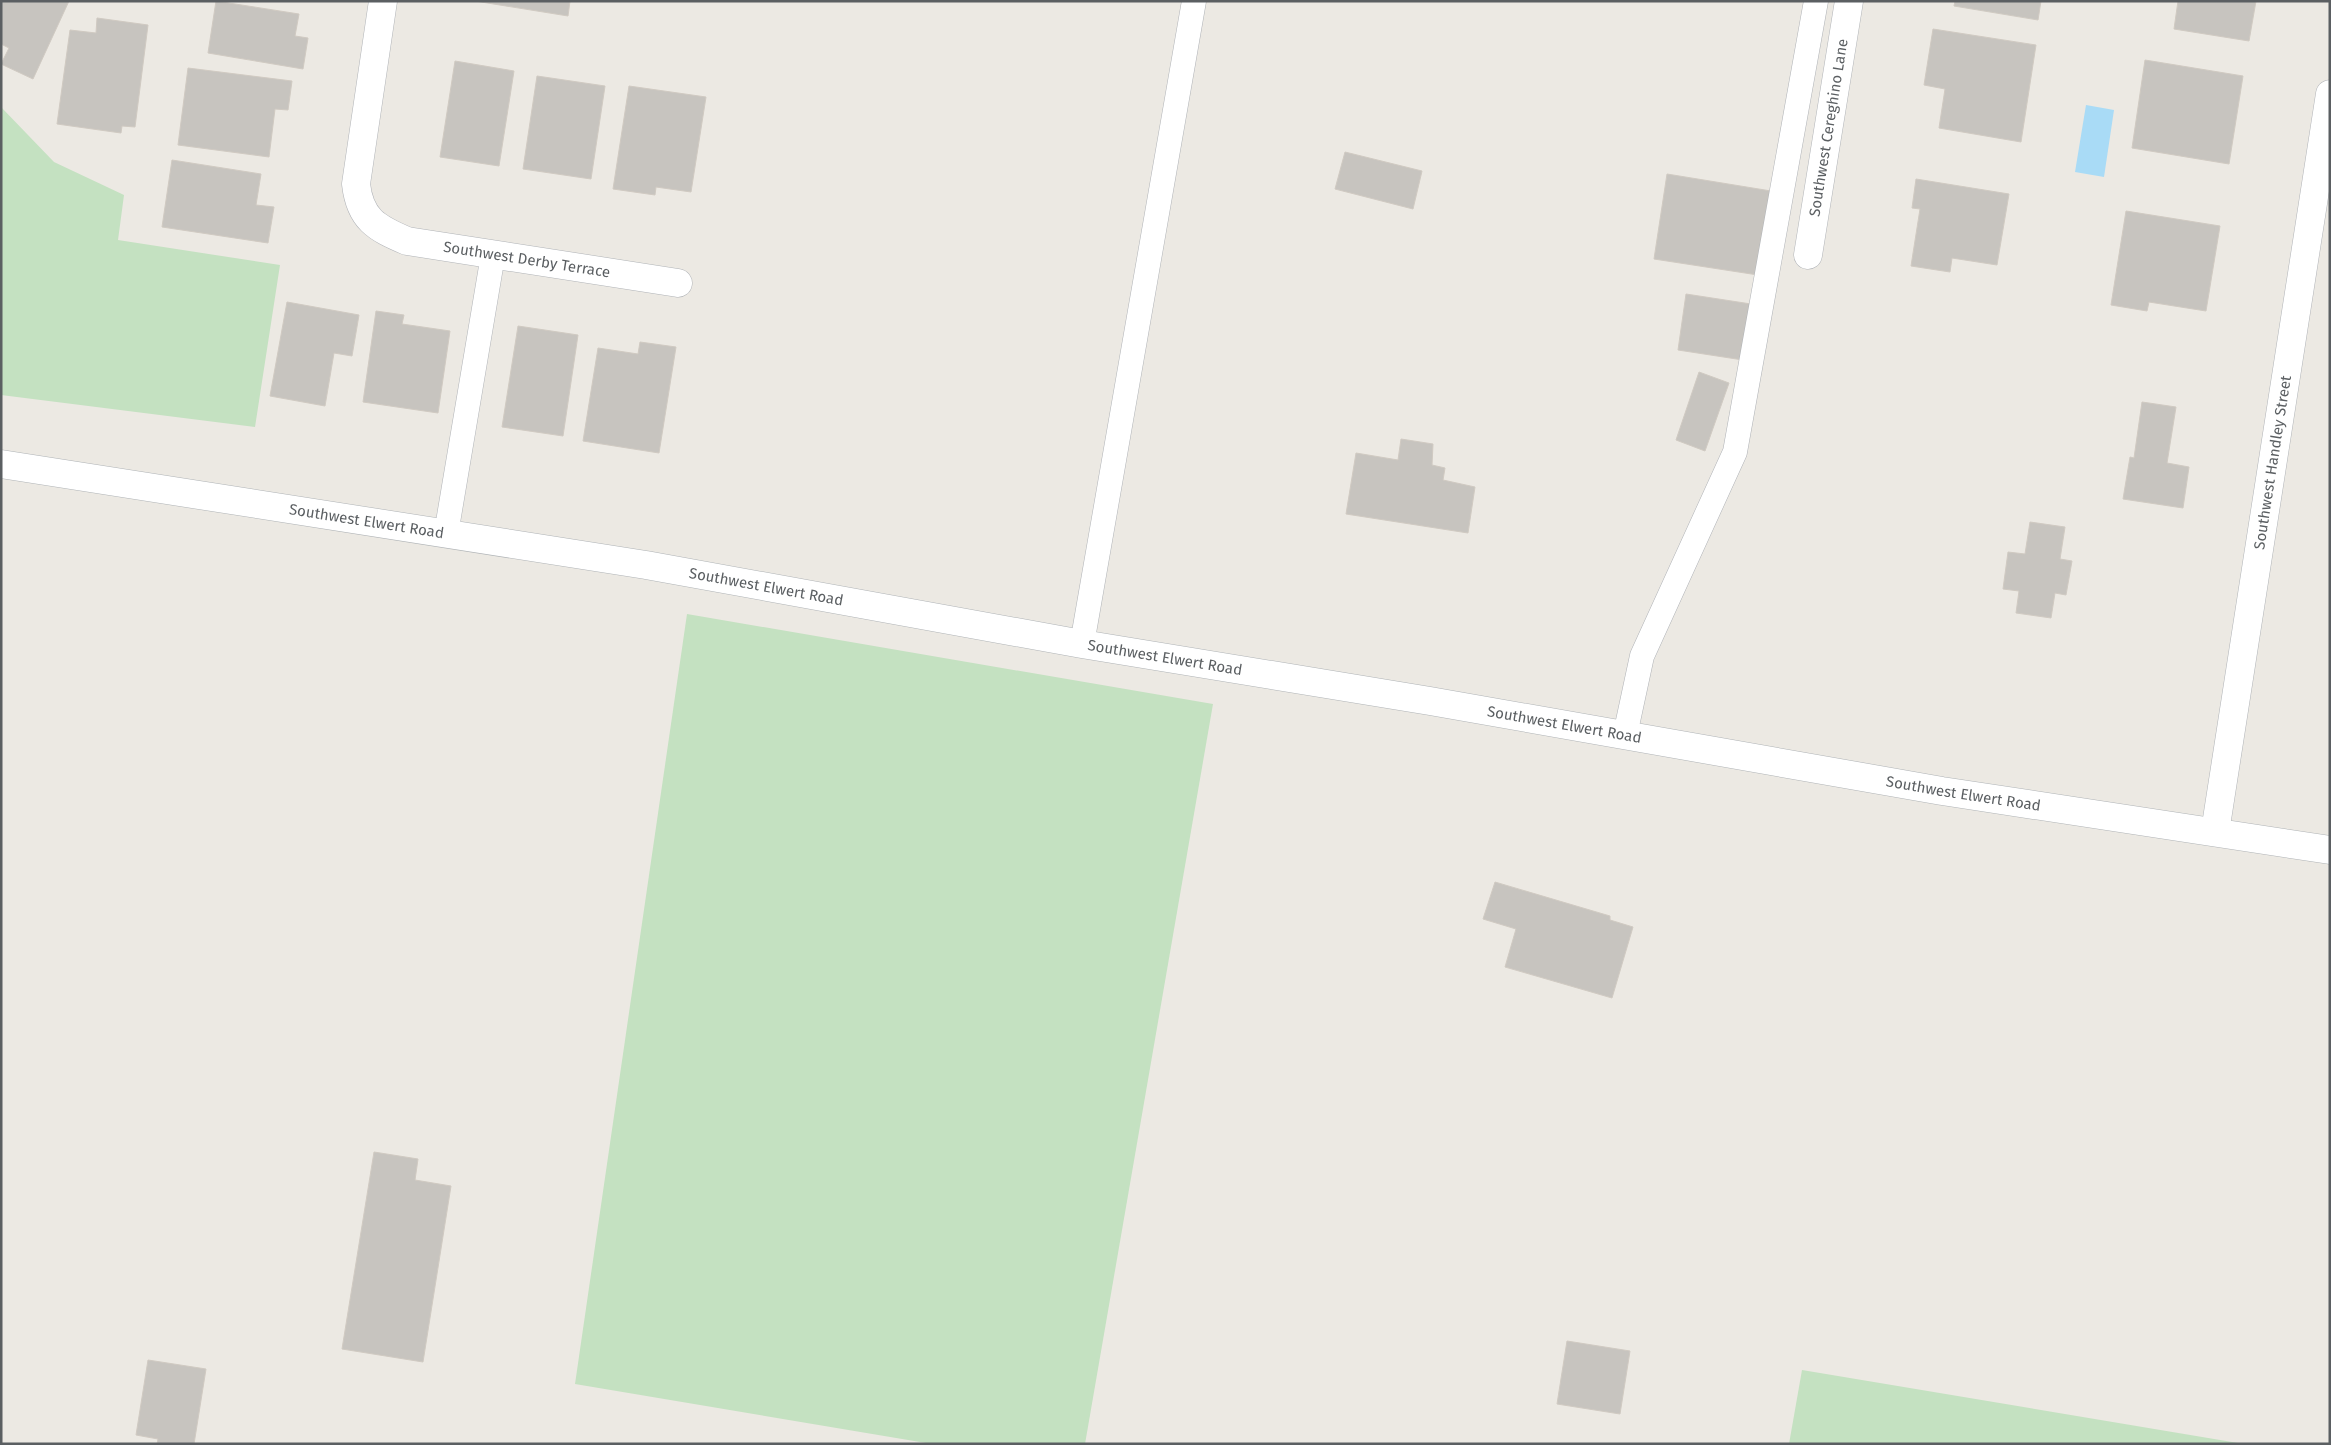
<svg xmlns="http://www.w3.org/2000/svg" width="2331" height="1445" font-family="'Fira Sans',sans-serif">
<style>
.green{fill:#c4e1c1}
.water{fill:#a9dbf6}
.building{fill:#c7c4bf;stroke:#d0cac2}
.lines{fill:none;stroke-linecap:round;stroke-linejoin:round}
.lane-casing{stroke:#b0b3b7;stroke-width:25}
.street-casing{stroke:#b0b3b7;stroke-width:29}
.secondary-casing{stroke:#afb3b6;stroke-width:29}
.lane{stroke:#fff;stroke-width:24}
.street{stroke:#fff;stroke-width:28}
.secondary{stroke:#fff;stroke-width:28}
.labels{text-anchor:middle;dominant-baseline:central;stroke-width:4;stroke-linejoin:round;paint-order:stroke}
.street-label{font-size:15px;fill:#5b5f62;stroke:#fff}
</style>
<rect width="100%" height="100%" fill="#ece9e3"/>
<!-- green -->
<g class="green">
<path d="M1,107l53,55 70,33 -6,45 162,25 -25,162 -254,-32z"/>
<path d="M687,614l526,90 -128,740h-153l-357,-60z"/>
<path d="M1802,1370l442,74h-455z"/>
</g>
<!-- water -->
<path class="water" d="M2086,105l28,5 -10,67 -29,-5z"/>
<!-- building -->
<g class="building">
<path d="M1,1h68l-36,78 -32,-15 8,-16 -8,-4z"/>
<path d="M216,1l83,13 -4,22 13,2 -5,31 -95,-16z"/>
<path d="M475,1h95l-2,15z"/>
<path d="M1955,1h86l-3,19 -84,-14z"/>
<path d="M2178,1h78l-7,40 -75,-12z"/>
<path d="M97,18l51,7 -13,102 -13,-1 -1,7 -64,-9 13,-94 26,3z"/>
<path d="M1933,29l103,16 -15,97 -82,-14 6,-39 -21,-4z"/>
<path d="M2145,60l98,16 -14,88 -97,-16z"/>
<path d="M455,61l59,10 -15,95 -59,-9z"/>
<path d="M188,68l104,13 -4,29 -13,-1 -6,48 -91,-12z"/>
<path d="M537,76l68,10 -14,93 -68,-10z"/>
<path d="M629,86l77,11 -15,95 -35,-5 -1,8 -42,-6z"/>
<path d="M1345,152l77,19 -9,38 -78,-20z"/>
<path d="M172,160l89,14 -5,31 18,2 -6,36 -106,-16z"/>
<path d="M1667,174l104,17 -13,84 -104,-16z"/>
<path d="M1916,179l93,15 -12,71 -45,-7 -2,14 -39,-6 9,-57 -8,-1z"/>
<path d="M2126,211l94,15 -14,85 -57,-9 -2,9 -36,-6z"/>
<path d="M1686,294l65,10 -8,56 -65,-10z"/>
<path d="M287,302l72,13 -7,41 -18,-3 -9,53 -55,-10z"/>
<path d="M376,311l28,4 -2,9 48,7 -12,82 -75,-11z"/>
<path d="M518,326l60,9 -15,101 -61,-9z"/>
<path d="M640,342l36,5 -17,106 -76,-12 15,-93 40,6z"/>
<path d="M1699,372l30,11 -24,68 -29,-11z"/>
<path d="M2142,402l34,5 -9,56 22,4 -6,41 -60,-9 7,-42 4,1z"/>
<path d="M1401,439l32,5 -1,21 13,3 -2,12 32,7 -7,46 -122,-19 10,-61 42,7z"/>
<path d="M2030,522l35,5 -5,32 12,2 -6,34 -11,-2 -4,25 -35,-5 3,-22 -16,-2 5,-37 17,2z"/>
<path d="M1495,882l115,34v4l23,7 -21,71 -107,-31 11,-38 -33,-10z"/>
<path d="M374,1152l44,7 -3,21 36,6 -28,176 -81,-13z"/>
<path d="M1567,1341l63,10 -10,63 -63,-10z"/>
<path d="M148,1360l58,9 -12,75h-37l1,-5 -22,-4z"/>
</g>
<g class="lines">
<!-- lane casing -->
<g class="lane-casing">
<g id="lane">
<path d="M446,534l47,-279"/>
<path d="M1082,644l112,-643"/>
<path d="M1625,735l17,-79 93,-204 81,-451"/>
</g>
</g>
<!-- street casing -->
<g class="street-casing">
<g id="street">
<path id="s1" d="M383,1l-27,183c4,35 20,44 51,57l271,42"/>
<path id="s2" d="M1808,255l41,-254"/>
<path id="s3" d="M2215,832l115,-738"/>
</g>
</g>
<!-- secondary casing -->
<g class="secondary-casing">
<g id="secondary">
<path id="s4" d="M1,464l645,101 436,79 348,57 512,90 388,59"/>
</g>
</g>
<!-- lane -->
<use href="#lane" class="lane"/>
<!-- street -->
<use href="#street" class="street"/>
<!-- secondary -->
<use href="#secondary" class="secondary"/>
</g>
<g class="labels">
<!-- street labels -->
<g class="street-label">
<text stroke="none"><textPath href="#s2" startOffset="129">Southwest Cereghino Lane</textPath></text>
<text stroke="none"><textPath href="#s1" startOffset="388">Southwest Derby Terrace</textPath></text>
<text stroke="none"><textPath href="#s3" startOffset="374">Southwest Handley Street</textPath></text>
<text stroke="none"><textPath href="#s4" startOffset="370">Southwest Elwert Road</textPath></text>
<text stroke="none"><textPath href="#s4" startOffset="775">Southwest Elwert Road</textPath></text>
<text stroke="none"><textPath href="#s4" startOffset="1180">Southwest Elwert Road</textPath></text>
<text stroke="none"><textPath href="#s4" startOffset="1585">Southwest Elwert Road</textPath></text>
<text stroke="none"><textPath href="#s4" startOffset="1990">Southwest Elwert Road</textPath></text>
</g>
</g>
<!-- border -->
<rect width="2331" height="1445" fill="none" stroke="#5b5f62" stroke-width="5"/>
</svg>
